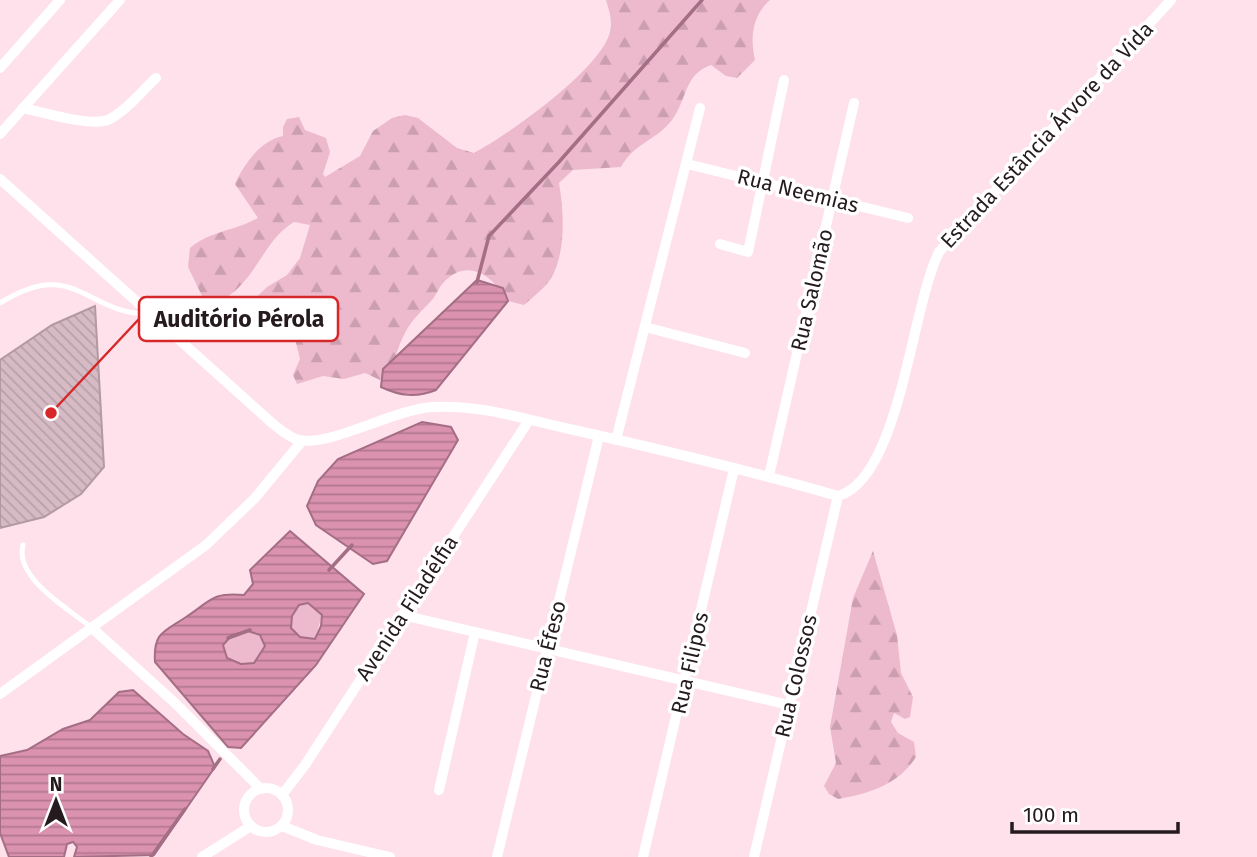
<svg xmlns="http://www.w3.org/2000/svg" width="1257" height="857" font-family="'Fira Sans',sans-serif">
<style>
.forest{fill:url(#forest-firs)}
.green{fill:#edbacd}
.water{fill:url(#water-rules);stroke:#a46e84;stroke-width:2;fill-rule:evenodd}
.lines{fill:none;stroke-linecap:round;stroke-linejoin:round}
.stream{stroke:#a46e84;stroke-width:3.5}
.building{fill:url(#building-back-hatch);stroke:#b399a2;stroke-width:2}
.service{stroke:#fff;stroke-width:5}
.minor{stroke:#fff;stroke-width:10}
.labels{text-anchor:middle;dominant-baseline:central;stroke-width:7;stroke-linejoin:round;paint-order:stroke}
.street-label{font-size:21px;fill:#251b1f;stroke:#fff}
.leader{fill:none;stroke:#d62828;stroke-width:2.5}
.callout-dot{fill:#d62828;stroke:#fff;stroke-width:2.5}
.callout{fill:#fff;stroke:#d62828;stroke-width:2.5}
.callout-label{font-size:23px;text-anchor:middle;font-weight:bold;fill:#251b1f}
</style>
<defs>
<pattern id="forest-firs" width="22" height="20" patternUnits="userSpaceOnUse" patternTransform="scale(1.75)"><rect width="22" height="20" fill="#edbacd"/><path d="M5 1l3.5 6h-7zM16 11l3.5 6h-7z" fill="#cb9fb0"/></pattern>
<pattern id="water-rules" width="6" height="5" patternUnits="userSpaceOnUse" patternTransform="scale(1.75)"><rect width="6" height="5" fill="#db92af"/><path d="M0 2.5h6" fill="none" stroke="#b1768e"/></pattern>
<pattern id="building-back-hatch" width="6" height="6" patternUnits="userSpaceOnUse" patternTransform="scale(1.75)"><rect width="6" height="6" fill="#d6bbc5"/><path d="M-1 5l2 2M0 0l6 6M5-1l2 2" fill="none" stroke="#b8a0a9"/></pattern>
</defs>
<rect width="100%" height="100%" fill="#fee1eb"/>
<!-- forest -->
<g class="forest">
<path d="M606,0h164c-18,16 -20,38 -15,60l-18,18 -11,-2 -15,-11c-27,9 -24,35 -39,55 -15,20 -38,23 -51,47l-48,3 -14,13c5,29 7,67 -7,94 -6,10 -19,20 -28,28l-16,-4c-14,-23 -39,-45 -64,-19 -5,5 -7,12 -12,18 -10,11 -20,19 -27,33 -11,21 -7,29 -25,47l-15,-7 -21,6 -21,-3 -26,8 -4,-9 7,-16 -11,-44 -21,11 -24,5 -10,-12 33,-32 20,-12 13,-17 10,-33 -16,-3c-32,19 -38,62 -77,81l-14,-5 -15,-31 2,-19c20,-17 45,-17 68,-30l-23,-34c9,-20 26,-44 48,-48v-9l4,-8 12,-2 6,13 21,8 4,14 -7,22 2,3 35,-21 13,-25 19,-13 13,-3 13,3 39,30 17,5c34,-18 127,-84 136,-121 3,-11 -1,-21 -4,-32z"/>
<path d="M873,551l24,84 4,38 12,24 -3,20 -5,2 -11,-6 -3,9 7,11 16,9 2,15c-17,27 -47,37 -78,42l-9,-5 -5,-8 12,-23 -6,-36 23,-129z"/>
</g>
<!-- green -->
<g class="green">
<path d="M308,603l14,12 -7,24 -15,-2 -9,-9 1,-12 7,-11z"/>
<path d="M248,631l12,4 5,11 -11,17 -13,1 -14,-6 -5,-13 10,-10z"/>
</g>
<!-- water -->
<g class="water">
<path d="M477,280l26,8 5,13 -72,89c-20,8 -36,6 -55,-3l2,-18z"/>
<path d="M422,422l29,5 7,13 -71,121 -14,3 -57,-39 -9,-19 11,-25 20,-22z"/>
<path d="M290,531l74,63 -48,71 -75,83 -13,-1 -73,-85c-2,-30 9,-30 31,-45 25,-16 25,-25 58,-22l9,-11 -3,-14zM308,603l14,12 -1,11 -6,13 -15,-2 -9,-9 1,-12 7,-11zM248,631l12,4 5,11 -11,17 -13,1 -14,-6 -4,-13 9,-10z"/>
<path d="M133,690l50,44 25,17 7,16 -61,88 -80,2 3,-10 -4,-5 -6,2 -3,13h-55l-9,-24v-77l27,-6 36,-21 27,-9 29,-28z"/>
</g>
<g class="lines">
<!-- stream -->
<g class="stream">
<path d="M477,282l12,-46 69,-73 144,-163"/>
<path d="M329,570l23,-25"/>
<path d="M228,638l22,-8"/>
<path d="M213,769l7,-10"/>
<path d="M151,857l34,-48"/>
</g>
</g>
<!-- building -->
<path class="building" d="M95,306l9,161 -23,27 -37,23 -44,11v-168l52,-35z"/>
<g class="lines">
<!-- service -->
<g class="service">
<path d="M0,303c75,-47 85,11 149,11"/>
<path d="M23,545c-9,33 46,64 69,83"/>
</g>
<!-- minor -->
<g class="minor">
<path d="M0,68l60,-68"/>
<path d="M23,108c19,4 70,20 87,11 17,-9 32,-28 46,-41"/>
<path d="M0,134l120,-134"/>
<path d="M687,164l221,54"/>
<path d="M0,179l272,244c8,6 16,14 27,17 31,7 95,-31 134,-33 47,-3 95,13 141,23 89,20 177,41 264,66 62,-17 73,-188 101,-244l232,-252"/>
<path d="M720,244l28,8 36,-172"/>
<path d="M645,327l100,26"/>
<path d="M616,440l84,-332"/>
<path d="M769,476l85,-373"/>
<path d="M402,615l387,90"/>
<path d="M92,628l83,75 86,86"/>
<path d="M0,694l206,-149 49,-47 47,-57"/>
<circle cx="266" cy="810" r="22"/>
<path d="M439,790l36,-158"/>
<path d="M282,795l23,-30 224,-345"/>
<path d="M282,826l35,14 73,17"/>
<path d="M202,857l49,-31"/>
<path d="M497,857l102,-421"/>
<path d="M643,857l91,-388"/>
<path d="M754,857l84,-361"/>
</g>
</g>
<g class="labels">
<!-- street labels -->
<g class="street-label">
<text transform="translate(1047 135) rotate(-47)">Estrada Estância Árvore da Vida</text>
<text transform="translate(798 191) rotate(14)">Rua Neemias</text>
<text transform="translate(812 290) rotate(-77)">Rua Salomão</text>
<text transform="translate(407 608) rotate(-57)">Avenida Filadélfia</text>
<text transform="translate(548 646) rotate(-76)">Rua Éfeso</text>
<text transform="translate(690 663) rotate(-77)">Rua Filipos</text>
<text transform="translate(796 676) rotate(-77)">Rua Colossos</text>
</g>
</g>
<!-- callouts -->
<path class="leader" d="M51 413L139 319"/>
<circle class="callout-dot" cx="51" cy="413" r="7"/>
<rect class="callout" x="139" y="297" width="199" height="44" rx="7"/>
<g class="callout-label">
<text x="239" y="327">Auditório Pérola</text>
</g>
<!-- north arrow -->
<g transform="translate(56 801)" stroke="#ffffff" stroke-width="5" paint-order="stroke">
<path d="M0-5L12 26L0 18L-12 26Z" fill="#251b1f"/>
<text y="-10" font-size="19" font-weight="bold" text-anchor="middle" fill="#251b1f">N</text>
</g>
<!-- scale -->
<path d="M1012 822v10h166v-10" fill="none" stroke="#251b1f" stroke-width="3.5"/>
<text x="1023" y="822" font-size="21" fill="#251b1f" stroke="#ffffff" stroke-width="5" paint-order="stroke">100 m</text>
</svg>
